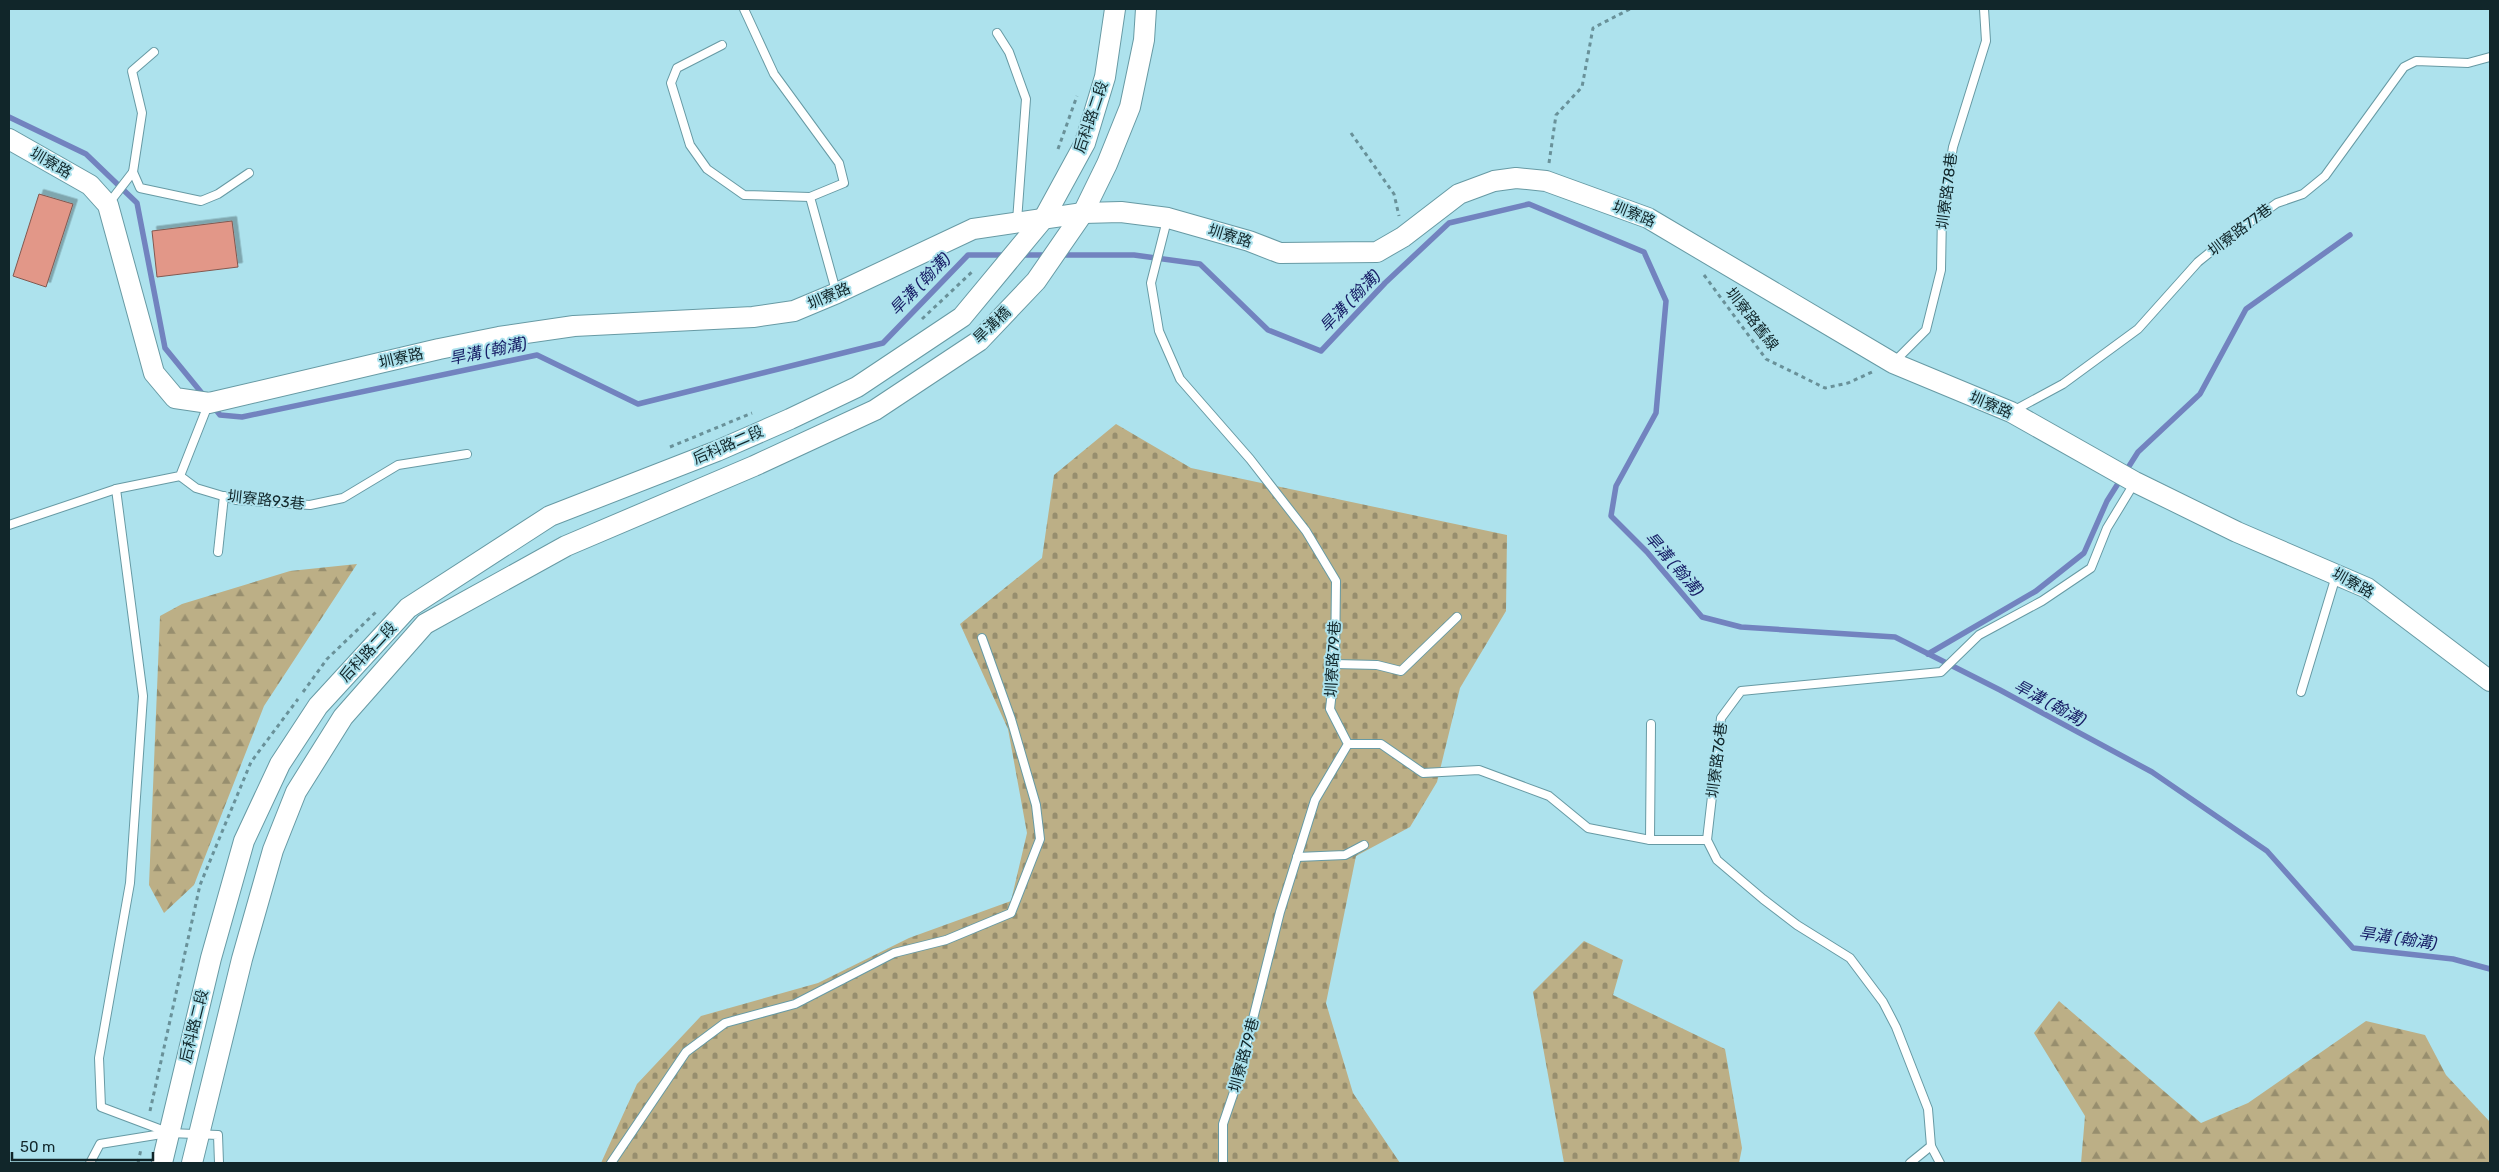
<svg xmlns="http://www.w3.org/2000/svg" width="2499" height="1172" font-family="Rubik,'Noto Sans TC',sans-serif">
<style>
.forest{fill:url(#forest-firs)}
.cemetery{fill:url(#cemetery-stones)}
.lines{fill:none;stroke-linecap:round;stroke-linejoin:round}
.stream{stroke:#7283bf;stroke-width:5.5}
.building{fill:#e29788;stroke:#825950;filter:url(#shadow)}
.service-casing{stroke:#679aa4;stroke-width:10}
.tertiary-casing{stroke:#679aa4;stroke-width:22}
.path{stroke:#699199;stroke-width:3;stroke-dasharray:4 4;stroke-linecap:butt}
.service{stroke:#fff;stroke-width:8}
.tertiary{stroke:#fff;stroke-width:20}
.labels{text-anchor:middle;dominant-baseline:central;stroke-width:4;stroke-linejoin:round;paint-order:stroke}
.street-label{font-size:15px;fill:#11262a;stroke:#ade2ed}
.water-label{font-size:16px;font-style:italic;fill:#171e66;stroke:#ade2ed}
</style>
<defs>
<pattern id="forest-firs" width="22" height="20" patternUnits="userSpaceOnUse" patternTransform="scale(1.25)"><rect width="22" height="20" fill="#bcaf86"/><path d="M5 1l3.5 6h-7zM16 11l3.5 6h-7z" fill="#978e6e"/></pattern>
<pattern id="cemetery-stones" width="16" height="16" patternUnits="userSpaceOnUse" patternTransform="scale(1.25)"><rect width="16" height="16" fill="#bcaf86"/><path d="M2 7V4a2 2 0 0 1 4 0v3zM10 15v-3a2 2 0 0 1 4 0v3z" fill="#978e6e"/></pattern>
<filter id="shadow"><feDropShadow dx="4.5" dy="-4.5" stdDeviation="0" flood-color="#0004"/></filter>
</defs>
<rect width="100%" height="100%" fill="#ade2ed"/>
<!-- forest -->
<g class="forest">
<path d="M357,564l-93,142 -70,179 -30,28 -15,-28 11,-269 22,-12 108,-33z"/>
<path d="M2059,1001l142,122 47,-20 118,-82 59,14 21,40 44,47v41h-409l4,-47 -51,-83z"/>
</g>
<!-- cemetery -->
<g class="cemetery">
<path d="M1116,424l75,44 316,67 -1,76 -46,77 -23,94 -27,45 -54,29 -30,147 27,90 47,70h-799l36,-79 64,-68 117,-33 91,-45 102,-37 16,-68 -19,-104 -48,-105 82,-66 12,-83z"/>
<path d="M1584,941l39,19 -10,35 112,54 17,99 -3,15h-175l-31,-171z"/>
</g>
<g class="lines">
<!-- stream -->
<g class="stream">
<path d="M9,117l77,37 51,49 28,145 40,49"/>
<path d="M1019,255h28"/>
<path d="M1059,255h75l66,9 68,66 53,21 64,-68 64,-60 80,-19 115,48 22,49 -10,112 -40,73 -5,30 36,36 55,65 39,10 154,10 105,53 152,82 115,79 86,97 100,11 37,10"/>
<path d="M213,406l7,9 22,2 295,-62 101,49 245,-61 85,-88h39"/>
<path d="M1928,654l108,-63 48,-38 23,-52 31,-49 62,-58 46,-85 104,-74"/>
</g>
</g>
<!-- building -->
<g class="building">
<path d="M39,194l34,10 -27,83 -33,-11z"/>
<path d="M232,221l6,46 -81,10 -5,-46z"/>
</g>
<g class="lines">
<!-- service casing -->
<g class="service-casing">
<g id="service">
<path d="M744,9l30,65 65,89 5,20 -34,14 26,94"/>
<path d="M997,33l12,19 17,47 -9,122"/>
<path d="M722,45l-45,23 -6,15 19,62 17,24 37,26 66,2"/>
<path d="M133,172l7,16 61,13 17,-7 31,-21"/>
<path d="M109,203l24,-31 9,-59 -10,-42 22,-19"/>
<path d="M1167,220l-16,63 8,48 21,48 70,80 56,72 30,50 -1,83 -5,45 18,35 -33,56 -35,112 -44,174 -13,38v39"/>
<path d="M1895,361l31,-31 15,-60 1,-57 11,-66 33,-106 -2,-32"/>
<path d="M2013,411l50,-27 75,-55 60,-67 31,-25 48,-34 26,-9 22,-18 79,-109 12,-6 52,2 22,-6"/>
<path d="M180,476l16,12 40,12 74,5 33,-7 55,-33 69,-11"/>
<path d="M116,489l27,207 -13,187 -31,175 2,49 69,26 48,2 1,28"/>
<path d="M9,525l107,-36 64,-13 28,-71"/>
<path d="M218,552l6,-56"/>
<path d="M1335,664l42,1 24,6 56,-54"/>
<path d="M2301,692l35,-116"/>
<path d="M1348,744h33l42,29 56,-3 70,26 39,32 62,12h57"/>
<path d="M1650,840l1,-116"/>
<path d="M1297,857l48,-2 19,-10"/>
<path d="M90,1163l10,-19 68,-11"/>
<path d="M611,1163l75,-111 39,-29 70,-19 99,-51 52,-13 65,-27 29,-74 -4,-34 -25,-86 -29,-81"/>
<path d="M1910,1163l21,-17"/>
<path d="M1940,1163l-9,-17 -3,-37 -32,-82 -13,-25 -33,-44 -53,-33 -34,-26 -46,-39 -10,-20 14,-122 20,-27 200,-19 38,-37 63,-34 49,-33 16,-40 28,-46"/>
</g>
</g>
<!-- tertiary casing -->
<g class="tertiary-casing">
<g id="tertiary">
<path d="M9,139l81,46 18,20 46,168 21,25 34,5 230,-54 60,-12 75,-11 179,-9 41,-6 43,-18 136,-64 110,-16 38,-1 47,6 81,23 31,12 97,-1 26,-15 56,-43 35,-13 22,-3 30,3 102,37 245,145 118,49 124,70 102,50 130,56 123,93"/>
<path d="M162,1163l49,-205 33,-117 36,-77 38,-58 90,-98 142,-92 167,-65 73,-32 67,-32 105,-70 82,-99 41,-75 20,-66 10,-68"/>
<path d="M192,1163l50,-204 31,-109 23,-58 47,-75 82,-93 141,-78 188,-80 121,-56 104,-69 57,-60 47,-68 24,-49 23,-57 14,-67 2,-31"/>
</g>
</g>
<!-- path -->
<g class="path">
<path d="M1351,133l43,61 5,22"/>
<path d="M1058,149l19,-53"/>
<path d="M1549,163l7,-48 26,-28 11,-59 37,-19"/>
<path d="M1704,275l62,84 59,29 23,-5 24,-11"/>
<path d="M922,319l52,-49"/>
<path d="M670,447l82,-34"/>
<path d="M303,692l24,-33 49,-47"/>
<path d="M150,1111l50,-226 51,-123 47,-63"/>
<path d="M138,1163l3,-14"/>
</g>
<!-- service -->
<use href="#service" class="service"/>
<!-- tertiary -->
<use href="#tertiary" class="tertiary"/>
</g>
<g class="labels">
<!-- street labels -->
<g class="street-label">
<text transform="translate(1091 117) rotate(-71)">后科路二段</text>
<text transform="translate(51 163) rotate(30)">圳寮路</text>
<text transform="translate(1947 191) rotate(-83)">圳寮路78巷</text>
<text transform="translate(1634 214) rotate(22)">圳寮路</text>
<text transform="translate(2240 230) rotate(-37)">圳寮路77巷</text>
<text transform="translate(1230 236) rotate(17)">圳寮路</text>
<text transform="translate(829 296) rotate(-23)">圳寮路</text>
<text transform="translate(1752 319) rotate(52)">圳寮路舊線</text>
<text transform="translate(992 325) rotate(-44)">旱溝橋</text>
<text transform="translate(401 358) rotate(-13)">圳寮路</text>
<text transform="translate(1991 405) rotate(23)">圳寮路</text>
<text transform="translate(728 445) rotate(-23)">后科路二段</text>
<text transform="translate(266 500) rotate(6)">圳寮路93巷</text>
<text transform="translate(2353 583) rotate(29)">圳寮路</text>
<text transform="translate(368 652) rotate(-47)">后科路二段</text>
<text transform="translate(1333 659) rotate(-87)">圳寮路79巷</text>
<text transform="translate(1717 760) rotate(-83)">圳寮路76巷</text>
<text transform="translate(194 1026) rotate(-76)">后科路二段</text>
<text transform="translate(1244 1055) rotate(-75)">圳寮路79巷</text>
</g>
<!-- water labels -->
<g class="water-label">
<text transform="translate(920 284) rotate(-46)">旱溝 (翰溝)</text>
<text transform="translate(1350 301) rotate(-46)">旱溝 (翰溝)</text>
<text transform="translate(488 351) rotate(-12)">旱溝 (翰溝)</text>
<text transform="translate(1674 564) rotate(49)">旱溝 (翰溝)</text>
<text transform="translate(2050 703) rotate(28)">旱溝 (翰溝)</text>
<text transform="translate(2398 938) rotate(8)">旱溝 (翰溝)</text>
</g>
</g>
<!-- border -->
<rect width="2499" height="1172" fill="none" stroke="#11262a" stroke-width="20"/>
<!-- scale -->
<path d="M12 1152v8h141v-8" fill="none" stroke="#11262a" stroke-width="2.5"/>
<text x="20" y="1152" font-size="15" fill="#11262a" stroke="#ade2ed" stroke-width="4" paint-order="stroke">50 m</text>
</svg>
